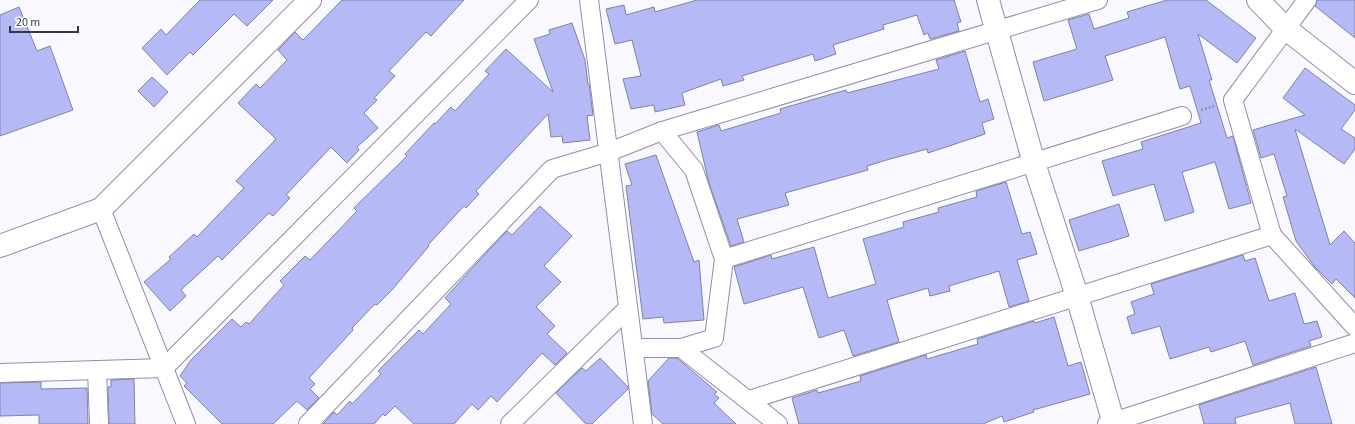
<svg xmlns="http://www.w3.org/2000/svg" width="1355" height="424" font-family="'Source Sans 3',sans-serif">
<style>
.building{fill:#b5baf7;stroke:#8082a1}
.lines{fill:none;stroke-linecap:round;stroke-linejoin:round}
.street-casing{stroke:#958baa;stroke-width:20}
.secondary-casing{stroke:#958baa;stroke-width:24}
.path{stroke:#95929d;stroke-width:2.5;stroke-dasharray:2 2;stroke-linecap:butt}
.street{stroke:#fff;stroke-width:18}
.secondary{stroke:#fff;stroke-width:22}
</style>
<rect width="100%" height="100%" fill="#faf8ff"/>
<!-- building -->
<g class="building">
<path d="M200,0h73l-26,26 -13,-12 -41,41 -3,-3 -23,23 -25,-27 19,-19 5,6z"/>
<path d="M342,0h122l-33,36 -5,-4 -37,39 6,5 -21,22 3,2 -13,13 14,15 -21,19 2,3 -12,13 -16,-16 -45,48 4,3 -17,18 -4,-3 -47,47 -4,-4 -37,34 5,6 -16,15 -26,-29 27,-23 -2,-2 25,-23 3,3 47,-49 -8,-7 40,-42 -38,-36 18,-19 4,4 27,-28 -9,-10 17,-18 8,8z"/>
<path d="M697,0h257l7,22 -4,1 2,8 -29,8 -2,-6 -4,2 -7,-20 -34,10 1,4 -51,16 3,9 -21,7 -2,-7 -71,22 2,4 -21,6 -2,-7 -39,14 3,12 -30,7 -1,-7 -23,4 -8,-30 18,-3 -9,-36 -17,4 -9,-35 18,-4 2,10 28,-8 1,5z"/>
<path d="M1167,0h39l50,38 -19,25 -39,-29 14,46h-3l18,58 6,-2 18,67 -22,6 -14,-47 -33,10 12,40 -29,9 -11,-37 -41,12 -11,-35 41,-12 -2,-7 60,-19 -11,-37 -10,3 -15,-52 -60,19 8,24 -69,21 -11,-39 44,-13 -9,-29 21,-6 5,15 35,-11 -2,-6z"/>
<path d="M1317,0h38v38l-40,-32z"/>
<path d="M19,7l18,44 13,-5 23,64 -73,26v-121z"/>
<path d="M572,23l13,37 3,24h1l4,31 -6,1 3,24 -27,3 -1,-7 -11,1 -3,-23 -72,77 3,3 -13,14 -2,-2 -36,39 1,1 -38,45 -14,14 -2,-1 -23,24 1,2 -44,48 6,6 -5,5 9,9 -12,12 -10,-9 -24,23h-51l-38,-38 3,-3 -7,-7 11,-16 41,-41 9,8 5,-5 3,2 35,-39 -4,-4 25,-25 5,4 47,-49 -3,-3 53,-52 -2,-2 29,-31 1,1 16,-17 4,4 34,-37 -4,-3 21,-22 47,43 -19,-53 16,-5 -1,-4z"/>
<path d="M965,51l15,51 8,-3 6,20 -12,4 3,11 -57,19 -1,-4 -37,10 -23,7 1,4 -83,23 4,12 -52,14 7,23 -13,4 -22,-63 -12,-51 22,-7 2,6 60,-18 -1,-4 66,-19 1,3 92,-24 -3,-9z"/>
<path d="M1305,68l50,37v5l-14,19 14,9v11l-11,15 -49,-35 35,116 14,-14 11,12v55l-19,-19 -4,5 -18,-18 -18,-25 -13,-44 4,-1 -13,-42 -13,4 -8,-28 52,-15 -22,-17z"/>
<path d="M152,77l16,15 -14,15 -16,-16z"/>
<path d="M656,155l38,107 5,-2 5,60 -40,3 -1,-6 -20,2 -17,-133 6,-1 -7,-21z"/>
<path d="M1006,182l16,52 8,-2 7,22 -20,6 12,41 -20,6 -10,-36 -50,15 1,5 -20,5 -2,-8 -41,12 12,42 -46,14 -9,-26 -25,8 -16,-51 -59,17 -10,-37 37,-12 1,4 42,-12 14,51 48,-14 -13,-45 41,-12 -1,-5 36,-10 -1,-4 39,-11 -1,-6z"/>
<path d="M1119,204l10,32 -50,15 -10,-31z"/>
<path d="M540,206l32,30 -28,30 17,16 -25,25 19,19 -8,8 20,19 -12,12 -13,-12 -45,49 -6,-6 -13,14 -6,-6 -18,20h-40l-19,-18 -10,10 -2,-2 -9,10h-51l11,-12 3,3 13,-14 2,3 29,-30 -3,-3 41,-41 4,4 28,-30 -6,-6 33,-36 29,-31 5,4z"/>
<path d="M1243,255l2,6 10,-3 14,43 26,-8 9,31 13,-3 5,16 -13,4 2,5 -58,19 -8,-24 -34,11 -2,-5 -39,12 -10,-33 -28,8 -5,-17 8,-3 -4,-12 23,-8 -3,-10z"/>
<path d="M1054,317l14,49 13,-4 9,32 -57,16 1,2 -30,10 -2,-6 -19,8h-184l-7,-26 25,-8 1,3 43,-12 -1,-5 66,-21 1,4 51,-15 -1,-5 57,-18 1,2z"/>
<path d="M600,358l28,29v2l-36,35h-6l-30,-31 26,-25 4,3z"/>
<path d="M669,358h8l40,34 -3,2 5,4 -5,5 22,21h-73l-11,-10 -4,-33z"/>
<path d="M1316,367l16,57h-37l-5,-21 -55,15 1,6h-32l-5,-19z"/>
<path d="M134,379l1,45h-26l-1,-37h3v-7z"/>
<path d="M41,382v7l46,-1 1,36h-49v-9l-39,1v-33z"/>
</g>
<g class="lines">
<!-- street casing -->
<g class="street-casing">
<g id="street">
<path d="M589,0l54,424"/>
<path d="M662,131l32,39 30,89 -10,79 -33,10"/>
<path d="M101,209l85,215"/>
<path d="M1272,235l-39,-135 74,-100"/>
<path d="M724,259l458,-143"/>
<path d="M634,348h47l97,76"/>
<path d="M97,370l2,54"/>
<path d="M0,373l164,-5 365,-368"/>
<path d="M749,400l523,-165 83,92"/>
<path d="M308,424l244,-255 57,-17 53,-21 436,-131"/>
<path d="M510,424l118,-116"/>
<path d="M1107,424l248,-81"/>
</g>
</g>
<!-- secondary casing -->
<g class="secondary-casing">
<g id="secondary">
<path d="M988,0l46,163 43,133 37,128"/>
<path d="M1258,0l27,28 70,55"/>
<path d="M0,246l101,-37 209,-209"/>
</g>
</g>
<!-- path -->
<path class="path" d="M1201,110l13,-4"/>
<!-- street -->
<use href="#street" class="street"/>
<!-- secondary -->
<use href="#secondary" class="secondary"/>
</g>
<!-- scale -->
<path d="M10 26v6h68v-6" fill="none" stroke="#393542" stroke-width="2"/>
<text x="16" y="26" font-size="12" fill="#393542" stroke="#ffffff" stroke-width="3" paint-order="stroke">20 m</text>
</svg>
